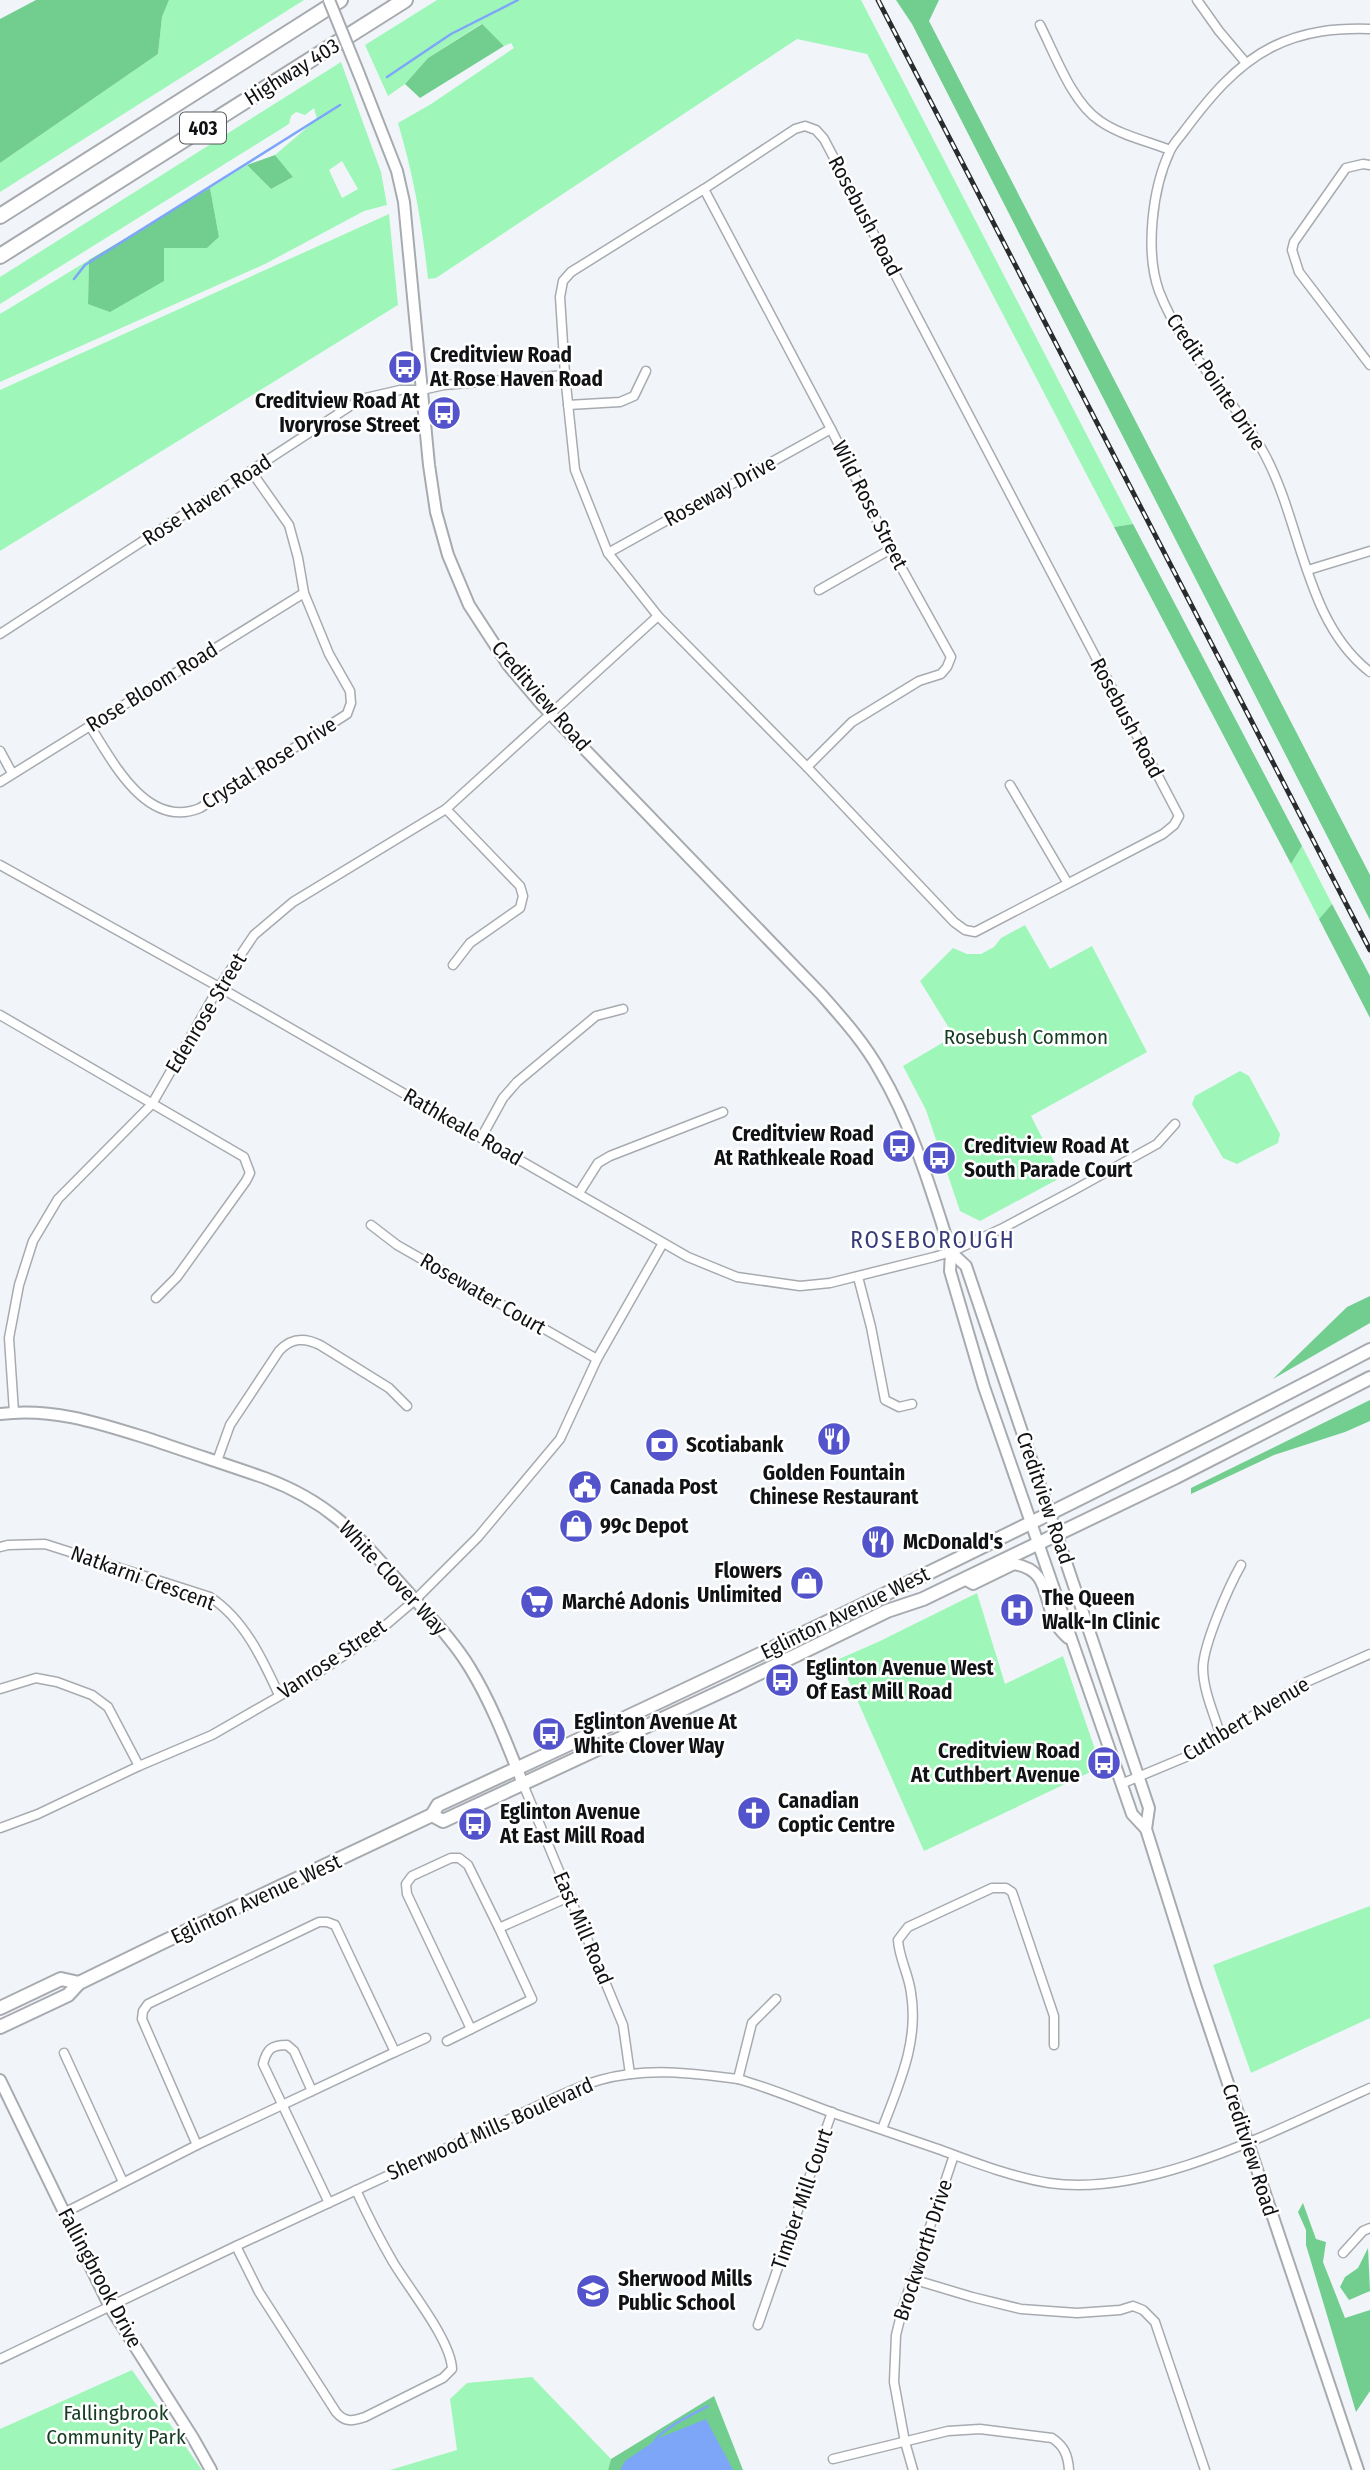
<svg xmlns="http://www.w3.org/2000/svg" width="1370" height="2470" font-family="'Fira Sans Condensed',sans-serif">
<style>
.green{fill:#9ef7b9;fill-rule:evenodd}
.forest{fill:#71ce8f}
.water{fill:#7ea6f8}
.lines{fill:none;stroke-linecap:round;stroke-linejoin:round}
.stream{stroke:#7ea6f8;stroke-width:2.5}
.street-casing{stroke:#a7abb0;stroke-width:11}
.secondary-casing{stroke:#a7abb0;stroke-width:14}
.primary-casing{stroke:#a7abb0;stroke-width:16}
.highway-casing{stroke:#a7abb0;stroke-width:18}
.street{stroke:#fff;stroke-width:8}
.secondary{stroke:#fff;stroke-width:10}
.primary{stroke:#fff;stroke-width:12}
.highway{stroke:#fff;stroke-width:14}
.rail-casing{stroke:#292b2d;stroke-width:5}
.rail{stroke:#fff;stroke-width:2.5;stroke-dasharray:8;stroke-linecap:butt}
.secondary-bridge-casing{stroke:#a7abb0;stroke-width:14;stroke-linecap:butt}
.secondary-bridge{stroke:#fff;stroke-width:10}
.labels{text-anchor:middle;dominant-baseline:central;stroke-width:5;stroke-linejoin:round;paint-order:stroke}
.shield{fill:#fff;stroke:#58595a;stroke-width:2}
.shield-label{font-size:19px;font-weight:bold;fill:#111214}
.street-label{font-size:21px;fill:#111214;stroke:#fff}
.poi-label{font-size:21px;font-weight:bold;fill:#111214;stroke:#fff;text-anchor:start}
.park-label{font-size:21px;fill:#163d24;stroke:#fff}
.neighbourhood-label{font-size:23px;letter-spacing:2px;fill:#373b77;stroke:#fff}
</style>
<rect width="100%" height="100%" fill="#f1f5fa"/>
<!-- green -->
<g class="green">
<path d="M169,0h135l-304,192v-29l158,-109 4,-37z"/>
<path d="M437,0h424l272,524 -19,3 -247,-473 -70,-15 -361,239 -8,1c-6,-55 -14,-102 -30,-156l33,-19 83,-56 -3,-5 -7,3 -23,-22 -53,34 -23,26 -17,12 -23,-51z"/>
<path d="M341,62l40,110 6,33 -23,6 -99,53 -265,118v-68l89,-54 -1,44 75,-56h44l12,-11 -9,-49 37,-23 24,24 22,-12 -18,-22 42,-36 -3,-11 -9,7 -9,-3 -5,4 -2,8 -289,180v-27zM342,161l16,28 -16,9 -13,-28z"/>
<path d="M389,214l9,91 -398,246v-161z"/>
<path d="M1302,846l30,58 -13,15 -28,-55z"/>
<path d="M1025,925l25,44 42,-23 55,106 -116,64 31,61 -82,44 -20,-10 -34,-101 -23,-44 51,-30 -34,-55 33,-33 14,6h14l13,-7 7,-9z"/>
<path d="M1240,1071l9,5 31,58 -2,9 -41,21 -14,-6 -31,-54 3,-8z"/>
<path d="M977,1593l28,91 58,-28 38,111 -177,84 -85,-192 39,-17z"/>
<path d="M1370,1906v112l-119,55 -38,-108z"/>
<path d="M132,2370l70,100h-202v-41z"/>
<path d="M532,2377l79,82 -3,11h-218l67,-20 -7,-51 17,-16z"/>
</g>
<!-- forest -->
<g class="forest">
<path d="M36,0h133l-7,17 -4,37 -158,109v-144z"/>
<path d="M896,0h43l-10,21 441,854v45l-458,-896z"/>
<path d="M482,24l22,22 -84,52 -15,-14 23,-26z"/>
<path d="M275,155l18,22 -22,12 -24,-24z"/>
<path d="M210,188l9,49 -12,11h-43v33l-54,31 -22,-8 1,-44z"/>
<path d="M1133,524l169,322 -11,18 -177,-337z"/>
<path d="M1332,904l38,72v42l-51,-99z"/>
<path d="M1370,1296v27l-97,56 74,-72z"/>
<path d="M1370,1400v21l-25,11 -71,23 -83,39v-6z"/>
<path d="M1303,2203l13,36 10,3 -3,20 22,56 25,-8v81l-14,21 -50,-167v-15l-8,-18z"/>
<path d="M1368,2248l2,43 -21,9 -9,-13 5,-10 13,-9z"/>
<path d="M714,2396l29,74h-135l3,-11z"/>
</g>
<!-- water -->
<path class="water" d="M706,2419l27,51h-113l5,-9 34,-23z"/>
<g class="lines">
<!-- stream -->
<g class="stream">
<path d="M387,77l64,-43 67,-34"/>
<path d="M74,279l11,-14 255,-160"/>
<path d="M652,2446c5,-16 42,-32 56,-40"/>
</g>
<!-- street casing -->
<g class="street-casing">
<g id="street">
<path d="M1197,0l22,31 27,32"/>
<path d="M1040,25c15,29 32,78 60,96 20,14 47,20 70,29"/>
<path d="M1370,29c-34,-1 -66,2 -98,18 -36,18 -63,51 -87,83 -5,7 -12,14 -15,21 -18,38 -25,101 -11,140 24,63 75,106 106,164 37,69 40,167 105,217"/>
<path d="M805,126l11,4 8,9 355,677 -5,9 -11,9 -188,98 -10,-2 -11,-8 -147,-155 -149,-151 -50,-63 -33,-83 -10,-95 -5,-78 3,-16 8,-9 133,-83 91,-60z"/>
<path d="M1370,165l-7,-1 -17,4 -52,74 -2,8 7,22 71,93"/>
<path d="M704,189l127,240 60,120 60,108 -4,10 -6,7 -22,7 -67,41 -45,45"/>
<path d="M568,405l52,-3 14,-6 12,-25"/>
<path d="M608,553l223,-124"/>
<path d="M1308,570l62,-19"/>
<path d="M819,590l72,-41"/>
<path d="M0,634l361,-235 39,-9h22l22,-5 121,-10"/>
<path d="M90,726c23,36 57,104 110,82l147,-94 4,-11 -1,-12 -21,-37 -25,-61 -6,-35 -9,-33 -38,-54"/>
<path d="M0,751l12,22"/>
<path d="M0,782l304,-189"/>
<path d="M1010,785l57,97"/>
<path d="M446,809l74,77 3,10 -3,12 -50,35 -17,22"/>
<path d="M0,865l219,122 469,270 49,20 63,9 30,-3 104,-26 17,-5 50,-23 73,-39 83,-46 18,-20"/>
<path d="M0,1015l244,142 6,16 -4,8 -69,96 -21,21"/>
<path d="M481,1138l22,-40 14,-16 79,-66 27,-7"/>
<path d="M579,1193l19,-30 12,-7 113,-44"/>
<path d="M371,1225l26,20 200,114"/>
<path d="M858,1277l13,50 14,73 14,7 13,-3"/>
<path d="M14,1412l-5,-74 10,-53 14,-44 25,-42 94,-95 67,-117 35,-52 39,-33 153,-93 212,-193"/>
<path d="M217,1461l13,-36 49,-74c12,-13 25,-14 41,-6l69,43 18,18"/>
<path d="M0,1547l8,-2 37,-1 165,53c34,22 53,63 69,98"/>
<path d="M0,1689l36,-11 21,4 35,13 16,12 31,59"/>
<path d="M1221,1737c-6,-21 -18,-46 -18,-69 0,-23 26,-82 38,-103"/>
<path d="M523,1784l100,241 7,49"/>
<path d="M1121,1784l72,-30 109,-70 68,-30"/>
<path d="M0,1828l38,-14 101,-48 73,-31 97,-56 64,-43 42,-36 63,-63 82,-98 37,-80 66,-116"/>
<path d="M319,1922h8l8,3 60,127 -198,93 -55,-126 1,-8 5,-7z"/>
<path d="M471,2029l-64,-135 -1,-10 6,-8 39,-18h8l9,7 31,63 72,-32"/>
<path d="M447,2041l85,-42 -33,-71"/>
<path d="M395,2052l31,-14"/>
<path d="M64,2053l59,129"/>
<path d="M738,2079l14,-56 24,-24"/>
<path d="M312,2091l-18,-40 -7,-6c-16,0 -20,4 -24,19l66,139"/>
<path d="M882,2129c17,-45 37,-87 29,-136 -2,-18 -12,-35 -13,-53l10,-13 84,-39h14l6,4 42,124v29"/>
<path d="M64,2213l133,-68"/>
<path d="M236,2246l23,46 77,120c9,11 17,9 29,5l78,-39 9,-9c-1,-29 -43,-80 -59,-107 -14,-24 -26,-48 -37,-72"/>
<path d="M1343,2253l20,-22 7,-3"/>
<path d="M912,2279l60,18 49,12 56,4 43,-3 13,-4 10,4 12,12 50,148"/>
<path d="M758,2325l74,-213"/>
<path d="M0,2359l236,-113 323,-150c13,-6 27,-12 41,-16 46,-13 92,-7 138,-1 32,9 63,22 95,34 35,12 70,24 105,36 36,13 73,28 111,34 102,15 230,-55 321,-95"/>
<path d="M833,2459l115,-28 32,-2 72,9c12,8 16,17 17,32"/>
<path d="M913,2470l-8,-28 -11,-60 2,-47 7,-28 51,-152"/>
</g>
</g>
<!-- secondary casing -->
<g class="secondary-casing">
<g id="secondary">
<path d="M359,74l38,97 7,31 25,263 7,47 12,43 21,50 39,60 34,40 279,289c21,24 43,48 59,77 33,56 51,119 71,181l-1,19 34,116 148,427 14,15 50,159 162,482"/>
<path d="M951,1252l15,14 183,542 -3,21"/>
<path d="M0,1414c54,-7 102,10 153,26 37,13 75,25 112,38 70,26 96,62 144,115 21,24 44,47 61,75 22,36 37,76 53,116"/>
<path d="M964,1579l9,5 41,-20c37,6 28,36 43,61 2,5 7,9 11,13"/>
<path d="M0,2080l110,227 83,131 18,32"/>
</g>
</g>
<!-- primary casing -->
<g class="primary-casing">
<g id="primary">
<path d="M432,1815l11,6 292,-136 152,-74 36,-12 253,-122 194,-99"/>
<path d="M0,2008l61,-29 18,4"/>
<path d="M0,2027l68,-32 11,-12 82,-40 271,-128 6,-10c314,-145 626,-294 932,-455"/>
</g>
</g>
<!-- highway casing -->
<g class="highway-casing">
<g id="highway">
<path d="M0,216l340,-216"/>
<path d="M0,256l405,-256"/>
</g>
</g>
<!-- street -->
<use href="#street" class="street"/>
<!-- secondary -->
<use href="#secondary" class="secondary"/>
<!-- primary -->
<use href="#primary" class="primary"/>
<!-- highway -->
<use href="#highway" class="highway"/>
<!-- rail casing -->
<g class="rail-casing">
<path id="rail" d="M878,0l492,950"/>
</g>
<!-- rail -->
<use href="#rail" class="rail"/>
<!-- secondary-bridge casing -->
<g class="secondary-bridge-casing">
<path id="secondary-bridge" d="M329,0l30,74"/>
</g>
<!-- secondary-bridge -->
<use href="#secondary-bridge" class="secondary-bridge"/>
</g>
<!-- icons -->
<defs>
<g id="bus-disc" transform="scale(1.75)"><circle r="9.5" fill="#5354cb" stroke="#fff"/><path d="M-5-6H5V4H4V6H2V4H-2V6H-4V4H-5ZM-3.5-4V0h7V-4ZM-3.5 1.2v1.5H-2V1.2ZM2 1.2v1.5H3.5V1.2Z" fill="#fff"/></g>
<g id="restaurant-disc" transform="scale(1.75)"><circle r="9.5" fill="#5354cb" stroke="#fff"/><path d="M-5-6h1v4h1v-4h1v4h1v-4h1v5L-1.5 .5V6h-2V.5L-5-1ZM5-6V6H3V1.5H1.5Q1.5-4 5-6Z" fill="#fff"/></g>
<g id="bank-disc" transform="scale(1.75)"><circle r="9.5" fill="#5354cb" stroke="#fff"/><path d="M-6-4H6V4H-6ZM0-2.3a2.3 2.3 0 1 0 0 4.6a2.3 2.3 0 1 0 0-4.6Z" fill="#fff"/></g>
<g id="civic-disc" transform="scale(1.75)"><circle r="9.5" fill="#5354cb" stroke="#fff"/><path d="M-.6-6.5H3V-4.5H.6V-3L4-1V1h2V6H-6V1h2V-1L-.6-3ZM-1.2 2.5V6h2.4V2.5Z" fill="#fff"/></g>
<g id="shop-disc" transform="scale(1.75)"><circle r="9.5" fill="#5354cb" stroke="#fff"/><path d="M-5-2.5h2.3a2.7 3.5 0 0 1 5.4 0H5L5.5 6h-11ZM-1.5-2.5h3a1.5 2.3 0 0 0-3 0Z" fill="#fff"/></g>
<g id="supermarket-disc" transform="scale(1.75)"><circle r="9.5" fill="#5354cb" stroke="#fff"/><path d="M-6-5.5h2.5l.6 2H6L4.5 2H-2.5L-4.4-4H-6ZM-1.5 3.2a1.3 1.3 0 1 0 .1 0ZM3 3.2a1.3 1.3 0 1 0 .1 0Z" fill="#fff"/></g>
<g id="hospital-disc" transform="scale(1.75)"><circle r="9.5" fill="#5354cb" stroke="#fff"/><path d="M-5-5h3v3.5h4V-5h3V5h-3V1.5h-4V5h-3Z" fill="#fff"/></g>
<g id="church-disc" transform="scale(1.75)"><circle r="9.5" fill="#5354cb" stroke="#fff"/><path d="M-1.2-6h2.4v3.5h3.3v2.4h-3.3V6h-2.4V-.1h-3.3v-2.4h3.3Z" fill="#fff"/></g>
<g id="school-disc" transform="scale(1.75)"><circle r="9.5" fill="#5354cb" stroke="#fff"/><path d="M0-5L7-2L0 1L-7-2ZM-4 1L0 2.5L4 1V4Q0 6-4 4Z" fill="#fff"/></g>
</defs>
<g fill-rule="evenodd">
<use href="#bus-disc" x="405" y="367"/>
<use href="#bus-disc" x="444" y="413"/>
<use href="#bus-disc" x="899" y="1146"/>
<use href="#bus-disc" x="939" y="1158"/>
<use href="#restaurant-disc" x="834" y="1439"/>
<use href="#bank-disc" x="662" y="1445"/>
<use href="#civic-disc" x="585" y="1487"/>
<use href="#shop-disc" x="576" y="1526"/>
<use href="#restaurant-disc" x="878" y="1542"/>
<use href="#shop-disc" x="807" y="1583"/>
<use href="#supermarket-disc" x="537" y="1602"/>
<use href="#hospital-disc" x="1017" y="1610"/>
<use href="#bus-disc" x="782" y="1680"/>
<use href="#bus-disc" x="549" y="1734"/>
<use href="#bus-disc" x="1104" y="1763"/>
<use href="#church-disc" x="754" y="1813"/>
<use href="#bus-disc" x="475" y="1824"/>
<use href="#school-disc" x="593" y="2291"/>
</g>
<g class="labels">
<!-- shield labels -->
<rect class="shield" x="180" y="112.5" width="46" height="31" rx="5"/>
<g class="shield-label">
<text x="203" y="128">403</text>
</g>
<!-- street labels -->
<g class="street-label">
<text transform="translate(292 72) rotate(-32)">Highway 403</text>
<text transform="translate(865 216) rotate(62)">Rosebush Road</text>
<text transform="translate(1216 382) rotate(56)">Credit Pointe Drive</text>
<text transform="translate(720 491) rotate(-29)">Roseway Drive</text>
<text transform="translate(207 500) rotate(-33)">Rose Haven Road</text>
<text transform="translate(870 505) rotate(63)">Wild Rose Street</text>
<text transform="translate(152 687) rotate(-32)">Rose Bloom Road</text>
<text transform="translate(541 696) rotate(49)">Creditview Road</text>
<text transform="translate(1127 718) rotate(62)">Rosebush Road</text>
<text transform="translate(269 763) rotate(-32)">Crystal Rose Drive</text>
<text transform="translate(206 1013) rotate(-59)">Edenrose Street</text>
<text transform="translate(463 1127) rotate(30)">Rathkeale Road</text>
<text transform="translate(483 1294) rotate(30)">Rosewater Court</text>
<text transform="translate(1045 1498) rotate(71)">Creditview Road</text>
<text transform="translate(143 1578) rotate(20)">Natkarni Crescent</text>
<text transform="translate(393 1578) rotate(47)">White Clover Way</text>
<text transform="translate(845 1613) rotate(-26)">Eglinton Avenue West</text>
<text transform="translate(332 1659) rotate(-34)">Vanrose Street</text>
<text transform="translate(1246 1719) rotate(-31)">Cuthbert Avenue</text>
<text transform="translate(256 1899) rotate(-25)">Eglinton Avenue West</text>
<text transform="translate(583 1928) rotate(67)">East Mill Road</text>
<text transform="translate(490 2129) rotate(-24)">Sherwood Mills Boulevard</text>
<text transform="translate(1250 2150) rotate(72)">Creditview Road</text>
<text transform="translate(802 2199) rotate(-71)">Timber Mill Court</text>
<text transform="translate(923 2250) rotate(-72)">Brockworth Drive</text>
<text transform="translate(100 2278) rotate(62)">Fallingbrook Drive</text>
</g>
<!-- poi labels -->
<g class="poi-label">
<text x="430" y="355">Creditview Road<tspan x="430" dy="24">At Rose Haven Road</tspan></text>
<text x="420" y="401" text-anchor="end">Creditview Road At<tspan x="420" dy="24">Ivoryrose Street</tspan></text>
<text x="874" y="1134" text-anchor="end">Creditview Road<tspan x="874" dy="24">At Rathkeale Road</tspan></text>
<text x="964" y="1146">Creditview Road At<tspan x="964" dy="24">South Parade Court</tspan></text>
<text x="686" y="1445">Scotiabank</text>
<text x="834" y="1473" text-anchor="middle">Golden Fountain<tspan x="834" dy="24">Chinese Restaurant</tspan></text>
<text x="610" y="1487">Canada Post</text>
<text x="600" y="1526">99c Depot</text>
<text x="903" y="1542">McDonald's</text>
<text x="782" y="1571" text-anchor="end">Flowers<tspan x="782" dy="24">Unlimited</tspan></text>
<text x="1042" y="1598">The Queen<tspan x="1042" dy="24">Walk-In Clinic</tspan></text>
<text x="562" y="1602">Marché Adonis</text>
<text x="806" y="1668">Eglinton Avenue West<tspan x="806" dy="24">Of East Mill Road</tspan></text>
<text x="574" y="1722">Eglinton Avenue At<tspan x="574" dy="24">White Clover Way</tspan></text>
<text x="1080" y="1751" text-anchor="end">Creditview Road<tspan x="1080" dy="24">At Cuthbert Avenue</tspan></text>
<text x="778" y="1801">Canadian<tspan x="778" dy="24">Coptic Centre</tspan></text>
<text x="500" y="1812">Eglinton Avenue<tspan x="500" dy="24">At East Mill Road</tspan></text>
<text x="618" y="2279">Sherwood Mills<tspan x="618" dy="24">Public School</tspan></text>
</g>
<!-- park labels -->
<g class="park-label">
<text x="1026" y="1037">Rosebush Common</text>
<text x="116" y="2413">Fallingbrook<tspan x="116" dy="24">Community Park</tspan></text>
</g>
<!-- neighbourhood labels -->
<g class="neighbourhood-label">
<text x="933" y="1240">ROSEBOROUGH</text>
</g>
</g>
</svg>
